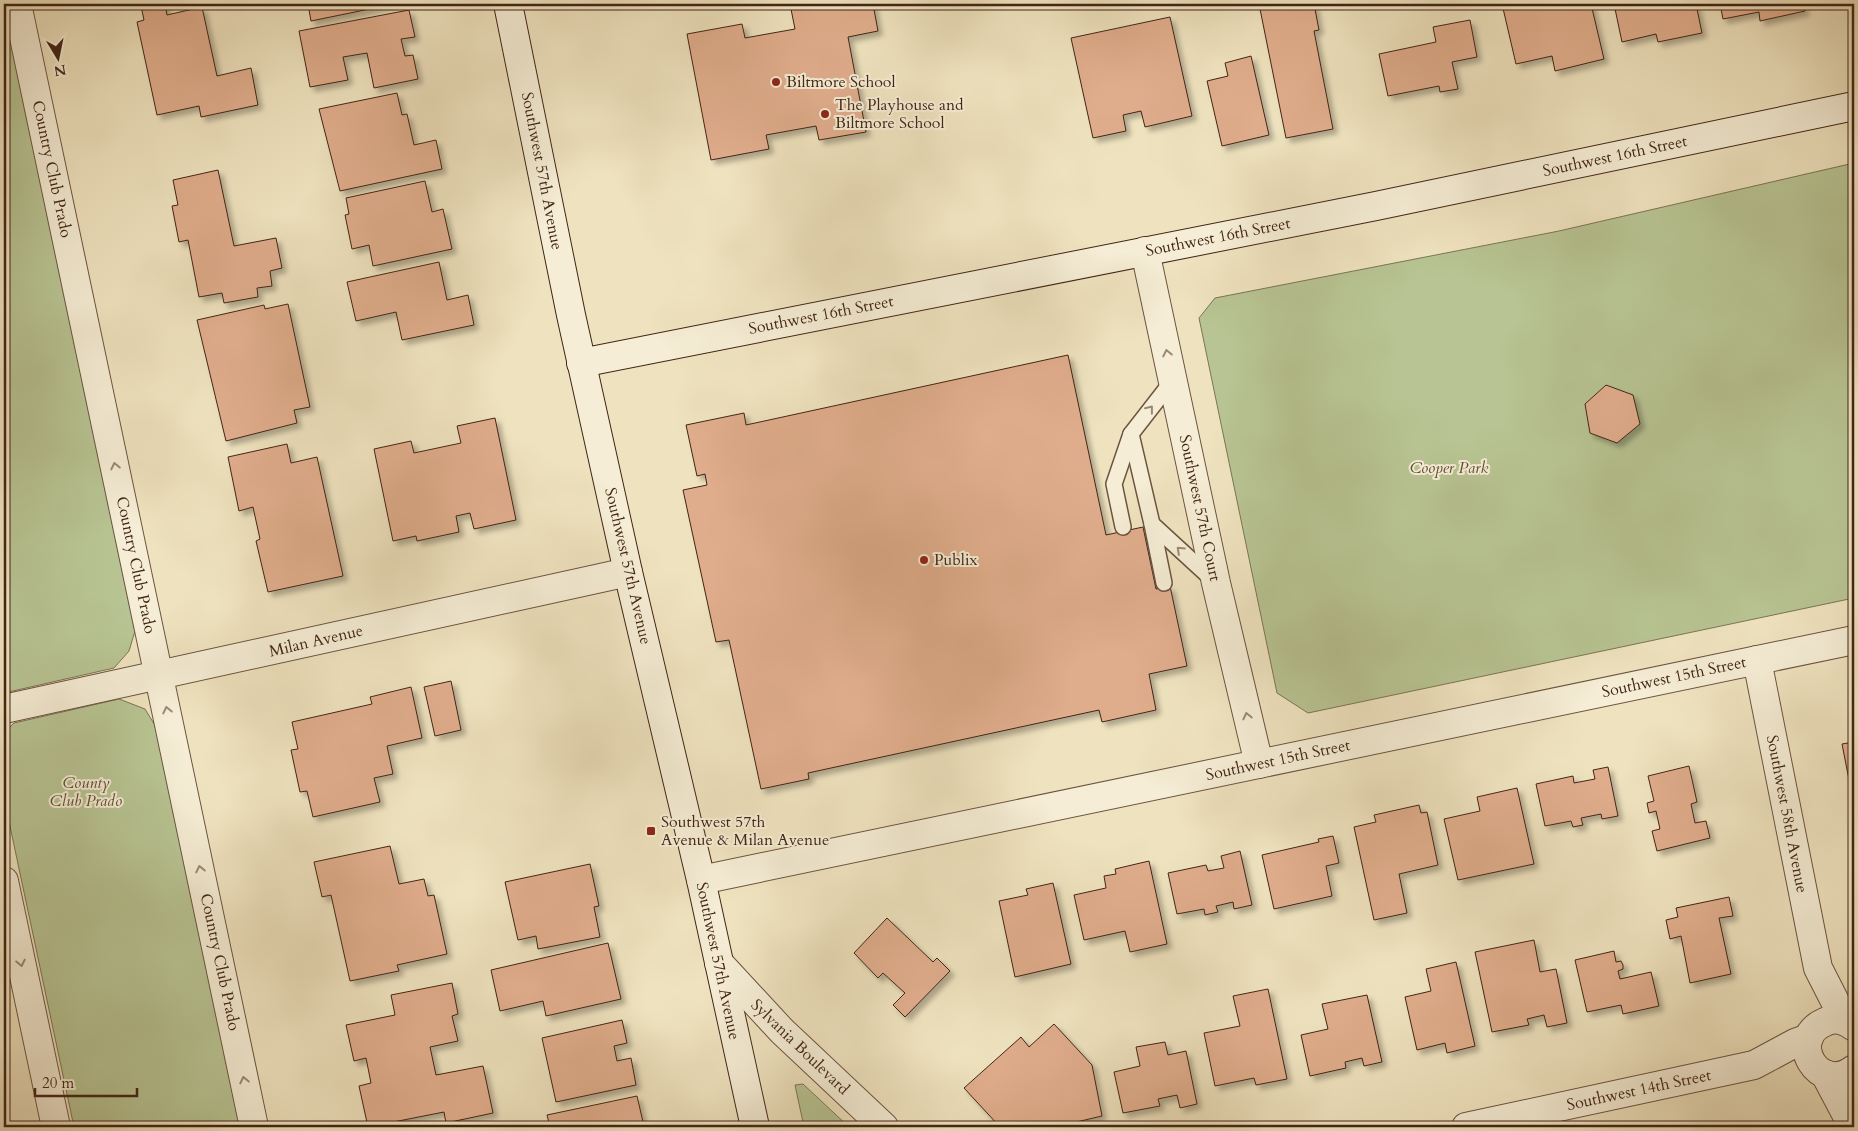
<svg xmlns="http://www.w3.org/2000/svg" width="1858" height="1131" font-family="Cardo,serif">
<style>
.green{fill:#b8c493;stroke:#7c7454}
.building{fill:#e0ad8c;stroke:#412516;filter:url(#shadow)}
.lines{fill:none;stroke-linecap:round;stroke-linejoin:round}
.lane-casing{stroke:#6c5440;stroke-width:18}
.street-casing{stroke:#6c5440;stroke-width:30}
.secondary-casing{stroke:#412516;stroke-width:30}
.lane{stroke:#f5edd5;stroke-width:15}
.street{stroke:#f5edd5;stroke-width:28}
.secondary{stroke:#f5edd5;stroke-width:28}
.oneway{stroke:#9b8976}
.poi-dot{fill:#8f2418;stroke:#f5edd5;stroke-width:2}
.labels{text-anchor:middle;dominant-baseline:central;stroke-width:4;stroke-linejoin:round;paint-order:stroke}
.poi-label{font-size:16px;fill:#412516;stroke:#f5edd5;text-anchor:start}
.street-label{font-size:16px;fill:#412516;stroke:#f5edd5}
.park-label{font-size:16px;font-style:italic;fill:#5f4d35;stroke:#f5edd5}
</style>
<defs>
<filter id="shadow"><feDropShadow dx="4.5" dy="4.5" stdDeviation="2.5" flood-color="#0004"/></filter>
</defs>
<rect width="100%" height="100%" fill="#efe3bf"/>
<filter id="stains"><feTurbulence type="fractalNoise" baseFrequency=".004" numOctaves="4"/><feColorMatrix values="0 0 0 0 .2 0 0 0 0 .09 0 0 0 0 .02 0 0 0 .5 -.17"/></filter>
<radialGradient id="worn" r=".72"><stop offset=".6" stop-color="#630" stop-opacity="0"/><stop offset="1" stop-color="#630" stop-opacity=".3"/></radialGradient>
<!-- green -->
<g class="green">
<path d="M4,7l131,624 -6,20 -15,17 -110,25z"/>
<path d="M1854,163v435l-546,115 -31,-20 -78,-375 16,-20 344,-67z"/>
<path d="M119,699l26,10 11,18 84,400h-166l-70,-329v-65l10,-10z"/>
<path d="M803,1084l46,43h-45l-9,-42z"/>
</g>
<!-- building -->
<g class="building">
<path d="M151,4h14l2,11 35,-8 15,69 34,-8 7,37 -57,12 -2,-11 -42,9 -20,-93 7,-2 -3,-14z"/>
<path d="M308,4h86l-83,17z"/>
<path d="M790,4h83l5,27 -30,6 18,95 -47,8 -3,-14 -50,9 3,14 -58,11 -24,-126 55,-10 3,14 50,-9z"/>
<path d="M1259,4h55l5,26 -5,1 19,98 -47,9z"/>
<path d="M1502,4h89l13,55 -49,12 -3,-15 -36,8z"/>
<path d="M1614,4h82l6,29 -44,9 -2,-8 -34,8z"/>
<path d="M1720,4h83l2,7 -45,10 -1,-9 -36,7z"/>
<path d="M409,10l6,27 -14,2 4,17 8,-1 5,24 -44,9 -7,-35 -24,4 5,23 -38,7 -11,-56z"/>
<path d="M1170,17l22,99 -47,11 -4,-16 -18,4 3,16 -33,7 -22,-100z"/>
<path d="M1470,20l7,37 -25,5 6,27 -18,3 -1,-6 -51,10 -9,-42 57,-12 -3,-15z"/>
<path d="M1251,56l18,79 -47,11 -15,-65 21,-5 -3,-13z"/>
<path d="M397,93l5,22 5,-1 7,31 22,-5 6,29 -102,22 -21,-82z"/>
<path d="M218,170l16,76 42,-8 6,30 -12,3 2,15 -15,2 1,9 -34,6 -2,-10 -23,4 -11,-57 -9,2 -7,-36 6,-1 -5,-25z"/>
<path d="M425,181l7,31 11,-3 9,40 -79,17 -4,-21 -17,4 -7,-34 4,-1 -3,-16z"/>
<path d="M439,262l8,38 21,-5 6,30 -72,15 -6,-28 -40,9 -9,-39z"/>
<path d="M288,304l22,103 -16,3 3,13 -71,18 -29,-121 67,-15 1,4z"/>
<path d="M1068,355l38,180 37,-8 13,62 14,-3 17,80 -38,8 7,36 -54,12 -3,-12 -291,63 1,6 -48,10 -32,-149 -13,2 -33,-152 24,-5 -2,-11 -8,2 -11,-51 58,-12 2,12z"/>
<path d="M1606,385l27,10 7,29 -23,19 -27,-10 -5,-29z"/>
<path d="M495,418l21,102 -42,9 -4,-16 -14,3 3,16 -42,9 -1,-5 -23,5 -19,-92 37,-8 3,12 47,-10 -4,-17z"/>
<path d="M287,444l4,19 26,-6 26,119 -75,16 -12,-51 4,-2 -7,-32 -14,4 -11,-54z"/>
<path d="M451,681l10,49 -26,6 -11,-49z"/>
<path d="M411,687l11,51 -35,8 6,28 -19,4 6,24 -67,15 -6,-26 -7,1 -9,-42 7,-1 -6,-27 80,-18 -2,-7z"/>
<path d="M1854,719v81h-1l-11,-56 12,-2 -5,-22z"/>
<path d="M1689,766l8,36 -6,2 4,19 11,-2 4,17 -53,13 -5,-20 8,-2 -4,-18 -7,2 -2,-10 7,-2 -6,-25z"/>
<path d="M1608,767l10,49 -16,3 -1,-5 -20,4 2,7 -10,2 -2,-6 -26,5 -9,-42 37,-8 1,7 21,-4 -2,-9z"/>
<path d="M1517,788l17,76 -76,16 -14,-61 36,-8 -3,-14z"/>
<path d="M1419,805l2,8 6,-1 11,53 -39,9 8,39 -33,7 -20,-93 22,-5 -2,-7z"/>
<path d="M1333,836l6,27 -13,3 6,30 -58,13 -12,-54 57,-13 -1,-3z"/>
<path d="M390,846l9,38 25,-5 4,17 6,-1 13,59 -50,11 2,6 -49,10 -19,-86 -9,2 -8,-35z"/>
<path d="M1240,851l12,54 -18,4 -1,-7 -17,4 2,6 -13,3 -1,-6 -27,5 -9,-41 38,-8 2,6 16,-3 -3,-12z"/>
<path d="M1149,861l18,83 -37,8 -5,-21 -41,9 -10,-45 32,-7 -2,-12 12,-2 -1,-5z"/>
<path d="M590,864l9,42 -5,1 6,30 -62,12 -2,-13 -18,4 -13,-58z"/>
<path d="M1053,883l18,81 -56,13 -16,-76 29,-6 -2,-6z"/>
<path d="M1729,897l4,19 -14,2 12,56 -41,9 -9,-47 -11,3 -4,-19 12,-3 -2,-9z"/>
<path d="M887,918l46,44 4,-4 13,13 -45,46 -12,-12 12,-12 -22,-20 -5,5 -24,-25z"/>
<path d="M1534,940l6,32 16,-3 11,54 -20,4 -3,-12 -17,4 2,6 -37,7 -17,-80z"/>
<path d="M608,943l13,56 -75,17 -3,-15 -43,10 -9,-41z"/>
<path d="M1614,951l2,11 5,-1 2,4v4l-5,2 2,8 31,-7 8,34 -36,8 -2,-9 -34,7 -12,-52z"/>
<path d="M1456,962l19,84 -28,7 -2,-10 -28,7 -12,-53 26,-6 -5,-22z"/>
<path d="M452,983l6,31 -6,2 6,25 -28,6 6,28 47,-9 10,47 -47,10 -2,-11 -76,15 -9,-41 12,-3 -5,-25 -12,3 -8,-36 49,-10 -4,-20z"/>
<path d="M1268,989l19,90 -31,6 -2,-7 -39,8 -11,-53 36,-7 -7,-30z"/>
<path d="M1367,995l15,67 -18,4 -2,-8 -17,4 1,6 -36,8 -9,-41 27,-6 -6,-25z"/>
<path d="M622,1020l5,23 -13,3 3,15 14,-3 5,27 -80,17 -14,-64z"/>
<path d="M1054,1024l38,41 10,51 -30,7 -5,4h-67l-36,-39 57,-51 8,10z"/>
<path d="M1165,1042l3,13 18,-4 11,53 -17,4 -3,-13 -19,4 2,7 -37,7 -9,-41 26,-6 -4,-19z"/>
<path d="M637,1096l6,26 -17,3v2h-76l-3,-12z"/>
</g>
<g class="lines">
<!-- lane casing -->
<g class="lane-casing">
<g id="lane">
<path d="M1173,380l-42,54 21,90 61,56"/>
<path d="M1152,524l12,59"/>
<path d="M1123,527l-9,-43 17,-50"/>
</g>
</g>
<!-- street casing -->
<g class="street-casing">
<g id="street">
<path d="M17,4l237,1123"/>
<path d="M1145,251l71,332 43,181"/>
<path d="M1757,660l61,308 27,53"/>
<path d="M4,709l624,-137"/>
<path d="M701,880l1153,-240"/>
<path d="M4,881l52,246"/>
<path d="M719,963l63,68 102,96"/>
<path d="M1854,1027c-9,-7 -18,-10 -29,-5 -40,17 -6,74 29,47"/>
<path d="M1825,1074l28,53"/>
<path d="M1466,1127l288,-62 41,-22 14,-5"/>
</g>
</g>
<!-- secondary casing -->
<g class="secondary-casing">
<g id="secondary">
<path d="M508,4l63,311 57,257 73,308 54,247"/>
<path d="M581,363l795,-157 478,-100"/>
</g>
</g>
<!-- lane -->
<use href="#lane" class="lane"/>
<!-- street -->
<use href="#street" class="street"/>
<!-- secondary -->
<use href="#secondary" class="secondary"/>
</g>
<!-- one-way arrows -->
<defs><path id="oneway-chevron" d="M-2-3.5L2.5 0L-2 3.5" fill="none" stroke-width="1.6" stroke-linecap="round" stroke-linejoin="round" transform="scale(1.25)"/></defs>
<g class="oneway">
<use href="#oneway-chevron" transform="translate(1167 353) rotate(-102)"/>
<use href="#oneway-chevron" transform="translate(1150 409) rotate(-52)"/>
<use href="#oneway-chevron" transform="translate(115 466) rotate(-102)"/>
<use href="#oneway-chevron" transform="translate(1180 550) rotate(-137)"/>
<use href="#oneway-chevron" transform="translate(167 710) rotate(-102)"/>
<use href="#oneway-chevron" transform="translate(1247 716) rotate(-103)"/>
<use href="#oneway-chevron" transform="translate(200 869) rotate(-102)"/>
<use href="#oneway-chevron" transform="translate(21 963) rotate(78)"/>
<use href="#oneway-chevron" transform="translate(244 1080) rotate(-102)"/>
</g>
<!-- markers -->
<g class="poi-dot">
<circle cx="776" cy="82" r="5"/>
<circle cx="825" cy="114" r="5"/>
<circle cx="924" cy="560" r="5"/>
<rect x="646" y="826" width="10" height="10" rx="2.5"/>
</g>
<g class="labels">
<!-- poi labels -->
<g class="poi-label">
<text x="786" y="82">Biltmore School</text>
<text x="835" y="105">The Playhouse and<tspan x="835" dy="18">Biltmore School</tspan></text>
<text x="934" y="560">Publix</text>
<text x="661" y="822">Southwest 57th<tspan x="661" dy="18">Avenue &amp; Milan Avenue</tspan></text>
</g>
<!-- street labels -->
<g class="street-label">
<text transform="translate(1615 156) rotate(-12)">Southwest 16th Street</text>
<text transform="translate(52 169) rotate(78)">Country Club Prado</text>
<text transform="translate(542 171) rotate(79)">Southwest 57th Avenue</text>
<text transform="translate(1218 237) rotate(-11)">Southwest 16th Street</text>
<text transform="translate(821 315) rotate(-11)">Southwest 16th Street</text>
<text transform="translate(1200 508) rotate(78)">Southwest 57th Court</text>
<text transform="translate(136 565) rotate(78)">Country Club Prado</text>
<text transform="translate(628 566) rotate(77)">Southwest 57th Avenue</text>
<text transform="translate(316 641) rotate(-13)">Milan Avenue</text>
<text transform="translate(1674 677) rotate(-12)">Southwest 15th Street</text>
<text transform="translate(1278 760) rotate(-12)">Southwest 15th Street</text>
<text transform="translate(1787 814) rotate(79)">Southwest 58th Avenue</text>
<text transform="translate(718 961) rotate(78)">Southwest 57th Avenue</text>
<text transform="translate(220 962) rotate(78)">Country Club Prado</text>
<text transform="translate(800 1047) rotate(44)">Sylvania Boulevard</text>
<text transform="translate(1639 1090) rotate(-12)">Southwest 14th Street</text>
</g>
<!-- park labels -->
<g class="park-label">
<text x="1449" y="468">Cooper Park</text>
<text x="86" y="783">County<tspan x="86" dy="18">Club Prado</tspan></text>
</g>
</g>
<!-- margin -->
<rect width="1858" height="1131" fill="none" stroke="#efe3bf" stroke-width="20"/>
<rect x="5" y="5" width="1848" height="1121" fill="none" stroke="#412516" stroke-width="2.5"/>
<rect x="10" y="10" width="1838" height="1111" fill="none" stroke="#412516"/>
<!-- north arrow -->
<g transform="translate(58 58) rotate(170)" stroke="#f5edd5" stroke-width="4" paint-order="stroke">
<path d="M0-4L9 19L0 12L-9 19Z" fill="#412516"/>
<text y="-8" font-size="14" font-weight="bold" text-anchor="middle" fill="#412516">N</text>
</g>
<!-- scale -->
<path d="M35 1088v8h102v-8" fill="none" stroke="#412516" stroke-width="2.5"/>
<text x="42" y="1088" font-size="15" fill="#412516" stroke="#f5edd5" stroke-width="4" paint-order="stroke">20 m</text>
<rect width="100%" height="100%" filter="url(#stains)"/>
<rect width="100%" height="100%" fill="url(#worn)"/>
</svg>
